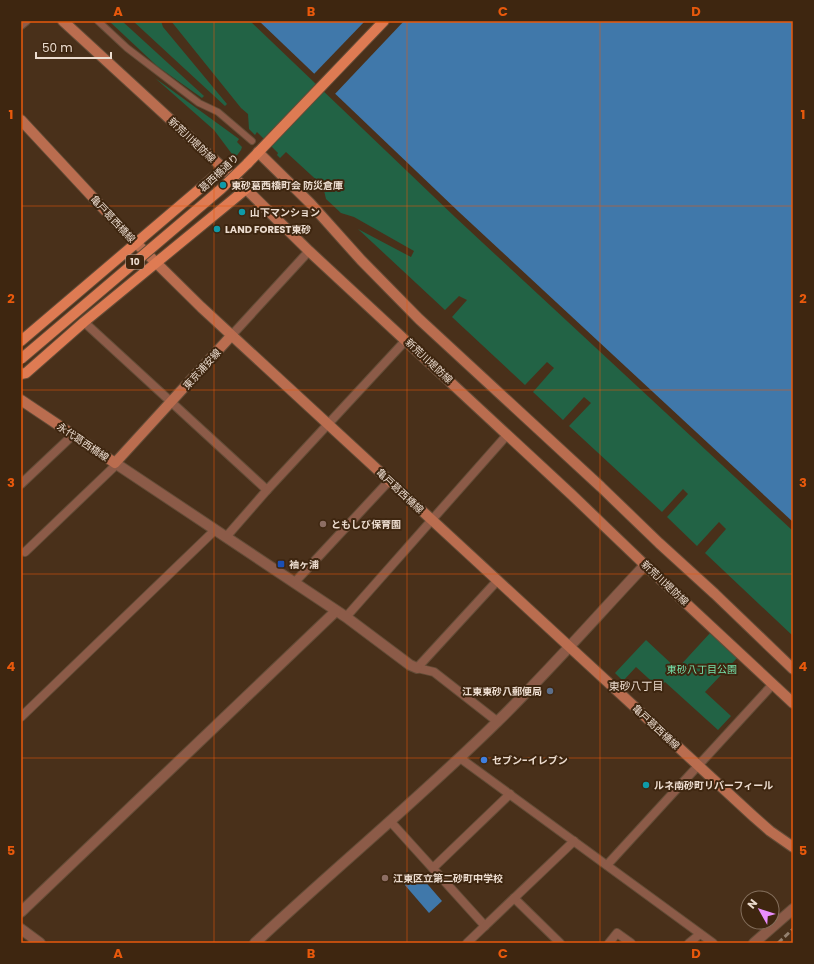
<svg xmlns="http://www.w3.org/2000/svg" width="814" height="964" font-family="Poppins,'Noto Sans JP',sans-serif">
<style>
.green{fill:#226345}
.water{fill:#4078aa}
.pier{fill:#49301a}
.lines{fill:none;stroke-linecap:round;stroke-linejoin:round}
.pedestrian-casing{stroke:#634c37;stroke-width:8}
.minor-casing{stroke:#634c37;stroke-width:10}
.tertiary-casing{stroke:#634c37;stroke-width:12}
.secondary-casing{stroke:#634c37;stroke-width:12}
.primary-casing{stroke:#634c37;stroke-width:12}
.pedestrian{stroke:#8c5b48;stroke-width:6}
.minor{stroke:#8c5b48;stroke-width:8}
.tertiary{stroke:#8c5b48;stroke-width:10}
.secondary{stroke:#ba6d4f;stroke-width:10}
.primary{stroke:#de7b53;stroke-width:10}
.rail{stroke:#95816f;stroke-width:3;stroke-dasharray:6 3;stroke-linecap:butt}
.primary-bridge-casing{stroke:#634c37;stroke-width:12;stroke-linecap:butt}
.primary-bridge{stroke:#de7b53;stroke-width:10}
.grid{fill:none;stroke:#e8590c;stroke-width:1;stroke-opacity:0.55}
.culture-dot{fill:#0f9aa8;stroke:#3e2610;stroke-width:1.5}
.education-dot{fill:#8d6e63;stroke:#3e2610;stroke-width:1.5}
.transit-dot{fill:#1a4fb4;stroke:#3e2610;stroke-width:1.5}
.service-dot{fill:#5c6f8a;stroke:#3e2610;stroke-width:1.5}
.shop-dot{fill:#3f7fe0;stroke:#3e2610;stroke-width:1.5}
.labels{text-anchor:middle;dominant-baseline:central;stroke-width:4;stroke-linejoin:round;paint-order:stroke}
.shield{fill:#3e2610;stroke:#b8a596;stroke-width:1}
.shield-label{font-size:9px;font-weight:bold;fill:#ecdccf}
.street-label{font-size:10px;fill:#ecdccf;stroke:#3e2610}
.poi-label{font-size:10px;font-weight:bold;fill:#ecdccf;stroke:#3e2610;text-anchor:start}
.park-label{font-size:10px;fill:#76e3ac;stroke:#3e2610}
.neighbourhood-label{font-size:11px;fill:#ecdccf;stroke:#3e2610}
.neatline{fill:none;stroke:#e8590c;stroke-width:1.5}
.grid-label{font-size:13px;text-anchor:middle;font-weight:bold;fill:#e8590c}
</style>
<rect width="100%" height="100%" fill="#49301a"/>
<!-- green -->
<g class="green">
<path d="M109,21h13l82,75 -2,2 -45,-32z"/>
<path d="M133,21h28l2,6 64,77 -2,2z"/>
<path d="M171,21h79l205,196 338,314v105l-88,-83 21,-24 -7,-7 -22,24 -30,-29 21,-23 -5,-5 -21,23 -93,-86 22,-23 -7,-6 -21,23 -30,-28 21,-24 -7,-6 -22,23 -73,-68 15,-17 -8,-4 -14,14 -87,-81 53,28 3,-6 -60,-34 -13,-4 -15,-14 -3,-13 -37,-34 -6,6 -3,-3 1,-2 -21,-21 -2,3 -6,-6 -1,-15 -7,-6z"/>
<path d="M155,78l84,61 -2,3 5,5 -1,3 -6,8 -21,-28z"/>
<path d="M711,632l27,25 -33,35 26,24 -13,14 -53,-48 -6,6 -23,-21 -13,14 -8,-8 31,-33 31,29z"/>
</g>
<!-- water -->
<g class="water">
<path d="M259,21h534v501l-334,-310z"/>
<path d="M417,872l25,29 -13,12 -25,-29z"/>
</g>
<!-- pier -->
<path class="pier" d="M365,21h39l-70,74 -21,-20z"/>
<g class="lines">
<!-- pedestrian casing -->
<g class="pedestrian-casing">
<path id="pedestrian" d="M98,21l29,27 17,13 55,42 19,9 34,29"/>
</g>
<!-- minor casing -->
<g class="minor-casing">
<g id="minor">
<path d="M21,25l5,-4"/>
<path d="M84,322l183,168"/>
<path d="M231,336l78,-85"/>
<path d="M21,484l52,-49"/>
<path d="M226,537l41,-47 139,-150"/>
<path d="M25,552l92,-88"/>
<path d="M497,581l-80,87 17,4 64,50"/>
<path d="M294,583l95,-102"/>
<path d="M346,617l161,-182"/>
<path d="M21,717l194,-187"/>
<path d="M460,758l253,185"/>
<path d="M390,821l95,105"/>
<path d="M607,865l166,-181"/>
<path d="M433,868l77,-74"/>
<path d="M514,898l46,45"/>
<path d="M467,943l107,-102"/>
<path d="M609,943l8,-10 14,10"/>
<path d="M689,943l11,-9"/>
</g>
</g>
<!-- tertiary casing -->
<g class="tertiary-casing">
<g id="tertiary">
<path d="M115,463l231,154 64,48 7,3"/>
<path d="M21,912l315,-301"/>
<path d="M21,929l19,14"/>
<path d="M255,943c80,-75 165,-145 243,-222 51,-50 98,-104 147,-156"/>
<path d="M754,943l39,-34"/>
</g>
</g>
<!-- secondary casing -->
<g class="secondary-casing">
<g id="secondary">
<path d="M63,21l183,168 63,62 263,244 73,70 148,138"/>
<path d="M21,120l105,113 75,74 552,509 17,15 23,16"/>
<path d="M258,152l52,51 51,57 58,59 182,168 58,56 56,51 78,75"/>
<path d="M21,400l94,63 116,-127"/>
</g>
</g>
<!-- primary casing -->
<g class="primary-casing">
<g id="primary">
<path d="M247,164l137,-143"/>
<path d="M21,341l202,-172"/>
<path d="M21,374l5,-1 58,-51 162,-133"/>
</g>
</g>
<!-- pedestrian -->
<use href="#pedestrian" class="pedestrian"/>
<!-- minor -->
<use href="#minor" class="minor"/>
<!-- tertiary -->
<use href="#tertiary" class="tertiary"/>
<!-- secondary -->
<use href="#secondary" class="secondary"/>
<!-- primary -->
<use href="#primary" class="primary"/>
<!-- rail -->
<path class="rail" d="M778,943l15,-14"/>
<!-- primary-bridge casing -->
<g class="primary-bridge-casing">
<path id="primary-bridge" d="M21,359l200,-170 26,-25"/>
</g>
<!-- primary-bridge -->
<use href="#primary-bridge" class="primary-bridge"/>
</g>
<!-- grid -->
<path class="grid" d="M214,21v922M407,21v922M600,21v922M21,206h772M21,390h772M21,574h772M21,758h772"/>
<!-- markers -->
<g class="culture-dot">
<circle cx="223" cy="185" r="4"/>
<circle cx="242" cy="212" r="4"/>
<circle cx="217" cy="229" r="4"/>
<circle cx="646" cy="785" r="4"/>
</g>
<g class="education-dot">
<circle cx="323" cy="524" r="4"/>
<circle cx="385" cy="878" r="4"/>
</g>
<rect class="transit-dot" x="277" y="560" width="8" height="8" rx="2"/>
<circle class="service-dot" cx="550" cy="691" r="4"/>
<circle class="shop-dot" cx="484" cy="760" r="4"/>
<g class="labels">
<!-- shield labels -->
<rect class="shield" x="126" y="255" width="18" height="14" rx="3"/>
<g class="shield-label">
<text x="135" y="262">10</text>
</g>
<!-- street labels -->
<g class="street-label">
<text transform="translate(192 140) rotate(43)">新荒川堤防線</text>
<text transform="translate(219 173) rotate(-43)">葛西橋通り</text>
<text transform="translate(113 219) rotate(47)">亀戸葛西橋線</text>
<text transform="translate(429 361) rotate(43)">新荒川堤防線</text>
<text transform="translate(202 369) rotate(-48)">東京浦安線</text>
<text transform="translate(83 442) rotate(34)">永代葛西橋線</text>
<text transform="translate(400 491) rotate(43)">亀戸葛西橋線</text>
<text transform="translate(665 583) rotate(43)">新荒川堤防線</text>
<text transform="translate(656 727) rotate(43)">亀戸葛西橋線</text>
</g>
<!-- poi labels -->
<g class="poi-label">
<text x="231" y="185">東砂葛西橋町会 防災倉庫</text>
<text x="250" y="212">山下マンション</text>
<text x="225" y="229">LAND FOREST東砂</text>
<text x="331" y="524">ともしび保育園</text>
<text x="289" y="564">袖ヶ浦</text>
<text x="542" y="691" text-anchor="end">江東東砂八郵便局</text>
<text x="492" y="760">セブン-イレブン</text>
<text x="654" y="785">ルネ南砂町リバーフィール</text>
<text x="393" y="878">江東区立第二砂町中学校</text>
</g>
<!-- park labels -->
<g class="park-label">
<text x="702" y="669">東砂八丁目公園</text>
</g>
<!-- neighbourhood labels -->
<g class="neighbourhood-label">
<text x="636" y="686">東砂八丁目</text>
</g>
</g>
<!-- border -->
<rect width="814" height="964" fill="none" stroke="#3e2610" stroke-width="44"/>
<!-- north arrow -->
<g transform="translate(760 910) rotate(309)"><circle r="19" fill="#3e2610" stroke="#846f5c"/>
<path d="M0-3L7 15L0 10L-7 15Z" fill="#e98dfe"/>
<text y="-6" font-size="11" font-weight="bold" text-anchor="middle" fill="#ecdccf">N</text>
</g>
<!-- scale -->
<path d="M36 52v6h75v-6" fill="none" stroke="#ecdccf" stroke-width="2"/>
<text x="42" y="52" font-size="12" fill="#ecdccf" stroke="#3e2610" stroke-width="3" paint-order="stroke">50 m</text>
<rect x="22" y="22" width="770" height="920" class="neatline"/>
<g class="grid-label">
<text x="118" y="16">A</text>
<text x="311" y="16">B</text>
<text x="503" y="16">C</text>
<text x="696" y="16">D</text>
<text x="11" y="119">1</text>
<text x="803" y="119">1</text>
<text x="11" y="303">2</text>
<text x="803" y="303">2</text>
<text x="11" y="487">3</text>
<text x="803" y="487">3</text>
<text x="11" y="671">4</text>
<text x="803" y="671">4</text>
<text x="11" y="855">5</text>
<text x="803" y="855">5</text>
<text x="118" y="958">A</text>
<text x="311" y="958">B</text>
<text x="503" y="958">C</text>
<text x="696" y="958">D</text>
</g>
</svg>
